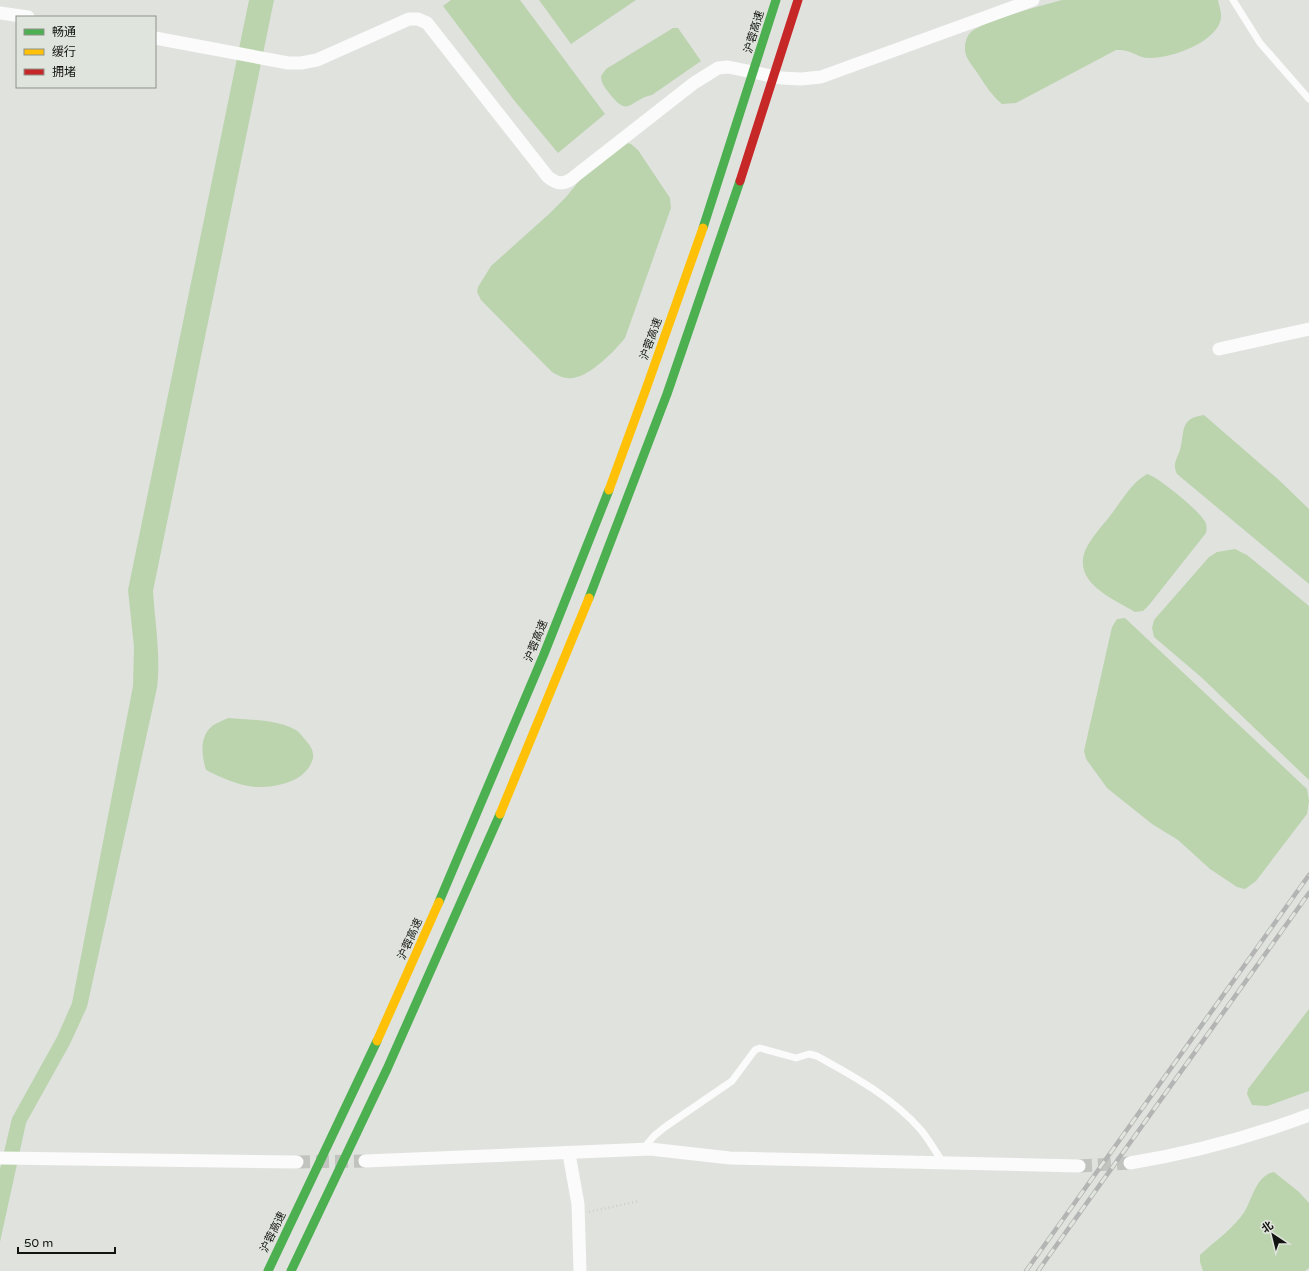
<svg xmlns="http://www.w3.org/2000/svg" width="1309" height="1271" font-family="'Varela Round','Noto Sans SC',sans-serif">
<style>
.water{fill:#bbd4ae}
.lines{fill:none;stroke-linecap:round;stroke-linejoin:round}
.street-tunnel{stroke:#c1c3bf;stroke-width:13;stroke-dasharray:13 6;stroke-linecap:butt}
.path{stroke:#cdcecd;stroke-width:2.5;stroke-dasharray:1 3;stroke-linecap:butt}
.lane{stroke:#fafbfa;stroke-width:7}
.street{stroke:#fafbfa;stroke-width:13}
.fast{stroke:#4caf50;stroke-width:9}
.slow{stroke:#ffc107;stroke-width:9}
.jam{stroke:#c62828;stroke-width:9}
.rail-casing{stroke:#b3b4b3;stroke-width:4.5}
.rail{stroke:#dfe4dc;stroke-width:3;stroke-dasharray:9;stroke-linecap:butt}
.labels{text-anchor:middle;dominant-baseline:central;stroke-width:3.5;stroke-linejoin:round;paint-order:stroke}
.street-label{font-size:11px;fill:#121411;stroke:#dfe4dc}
</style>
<rect width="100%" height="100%" fill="#e0e2de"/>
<!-- water -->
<g class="water">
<path d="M249,0h25l-121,591c2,32 8,64 4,97l-70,319 -17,37 -44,79 -26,119v-73l12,-51 45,-81 15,-34 61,-317 1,-39 -6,-57z"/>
<path d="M451,0h69l85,114 -47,39 -45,-54 -70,-93z"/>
<path d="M539,0h97l-65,44z"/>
<path d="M1062,0h156c1,6 4,13 3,18 -3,24 -51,41 -72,40 -12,0 -17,-9 -33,-8l-100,53 -14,1c-11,-9 -18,-21 -26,-33 -5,-7 -12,-15 -11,-24 0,-5 2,-11 5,-14 12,-12 74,-28 92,-33z"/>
<path d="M673,28h5l23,33 -49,34c-23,5 -23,24 -43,-2 -4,-5 -8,-10 -8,-17l5,-7z"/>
<path d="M623,142l8,2 7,6 32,48 1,10 -46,130c-10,13 -35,38 -52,40 -8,1 -14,-2 -21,-6l-71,-72 -4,-8 1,-5 13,-21 58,-52 17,-17 18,-22z"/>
<path d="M1204,415l76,66 29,28v75l-132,-110c-5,-10 0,-15 3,-24 5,-18 -1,-32 24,-35z"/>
<path d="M1147,474c10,2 50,35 56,45 4,4 4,9 3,14l-57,72 -6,6 -8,1c-22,-13 -62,-29 -50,-61 5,-12 17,-25 25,-35 11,-14 21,-33 37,-42z"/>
<path d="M1235,549l12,6 62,51v174l-108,-103 -47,-40 -2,-9 2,-8 55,-63 8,-5z"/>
<path d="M1125,618l182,171 2,12 -2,13 -51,67 -11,8 -8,-2 -27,-18 -32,-29 -26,-16 -45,-36 -21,-29 -2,-8 28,-124 5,-8z"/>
<path d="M228,718c22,2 46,1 66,11 5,2 9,8 13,13 5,5 8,13 5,19 -7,21 -37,27 -57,26 -18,-2 -33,-9 -49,-17 -4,-13 -7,-32 5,-43 4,-4 12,-6 17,-9z"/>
<path d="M1309,1009v82l-42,15 -15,-1 -5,-11 1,-5z"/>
<path d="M1274,1172l25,20 10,11v65l-4,3h-102l-3,-9v-7c15,-14 34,-27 45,-44 8,-14 11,-35 29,-39z"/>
</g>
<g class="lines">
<!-- street-tunnel -->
<g class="street-tunnel">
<path d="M297,1162l68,-1"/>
<path d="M1079,1166l51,-3"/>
</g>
<!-- path -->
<path class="path" d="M589,1212l50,-11"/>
<!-- lane -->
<g class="lane">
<path d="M1233,0l27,43 49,56"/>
<path d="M642,1150l12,-14 11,-9 67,-46 23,-31 5,-2 36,10 13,-4 8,2c38,21 75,41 104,74 8,10 15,22 22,33"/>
</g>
<!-- street -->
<g class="street">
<path d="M0,13l28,4"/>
<path d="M155,38l133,25h13l16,-3 92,-41h9l9,4 121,154c8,6 13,8 22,3l124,-97 24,-15 10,-1 53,11 20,1 20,-2 212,-77"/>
<path d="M1219,349l90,-20"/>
<path d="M569,1154l9,50 2,67"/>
<path d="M0,1158l297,4"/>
<path d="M365,1161l285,-12 80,9 349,8"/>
<path d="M1130,1163c61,-10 121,-26 179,-48"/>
</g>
<!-- fast -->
<g class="fast">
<path d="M703,228l73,-228"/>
<path d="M589,598l78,-204 73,-213"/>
<path d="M439,902l105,-248 65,-164"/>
<path d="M268,1271l109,-230"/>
<path d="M291,1271l96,-202 113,-255"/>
</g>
<!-- slow -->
<g class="slow">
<path d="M609,490l37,-101 57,-161"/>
<path d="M500,814l89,-216"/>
<path d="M377,1041l62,-139"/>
</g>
<!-- jam -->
<path class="jam" d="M740,181l58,-181"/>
<!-- rail casing -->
<g class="rail-casing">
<g id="rail">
<path d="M1026,1271l283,-396"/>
<path d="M1038,1271l271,-378"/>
</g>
</g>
<!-- rail -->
<use href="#rail" class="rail"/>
</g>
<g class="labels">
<!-- street labels -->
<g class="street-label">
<text transform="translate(754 32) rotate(-73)">沪蓉高速</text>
<text transform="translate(651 339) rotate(-70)">沪蓉高速</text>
<text transform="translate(536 641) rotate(-68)">沪蓉高速</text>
<text transform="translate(410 939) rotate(-66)">沪蓉高速</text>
<text transform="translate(273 1232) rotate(-64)">沪蓉高速</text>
</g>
</g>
<!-- legend -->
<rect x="16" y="16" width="140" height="72" fill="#dfe4dc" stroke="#8d918b"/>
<rect x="24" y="29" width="20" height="6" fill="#4caf50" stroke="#8d918b"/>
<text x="52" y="36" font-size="12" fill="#121411">畅通</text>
<rect x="24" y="49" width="20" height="6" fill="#ffc107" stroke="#8d918b"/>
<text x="52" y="56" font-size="12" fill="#121411">缓行</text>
<rect x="24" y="69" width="20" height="6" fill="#c62828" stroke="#8d918b"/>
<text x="52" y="76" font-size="12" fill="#121411">拥堵</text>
<!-- north arrow -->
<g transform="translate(1273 1235) rotate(325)" stroke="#dfe4dc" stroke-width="3" paint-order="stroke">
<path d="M0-3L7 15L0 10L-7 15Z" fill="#121411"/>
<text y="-6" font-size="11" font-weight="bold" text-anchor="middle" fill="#121411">北</text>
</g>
<!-- scale -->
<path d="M18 1247v6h97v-6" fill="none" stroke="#121411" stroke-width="2"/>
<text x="24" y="1247" font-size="12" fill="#121411" stroke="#dfe4dc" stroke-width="3" paint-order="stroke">50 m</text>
</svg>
